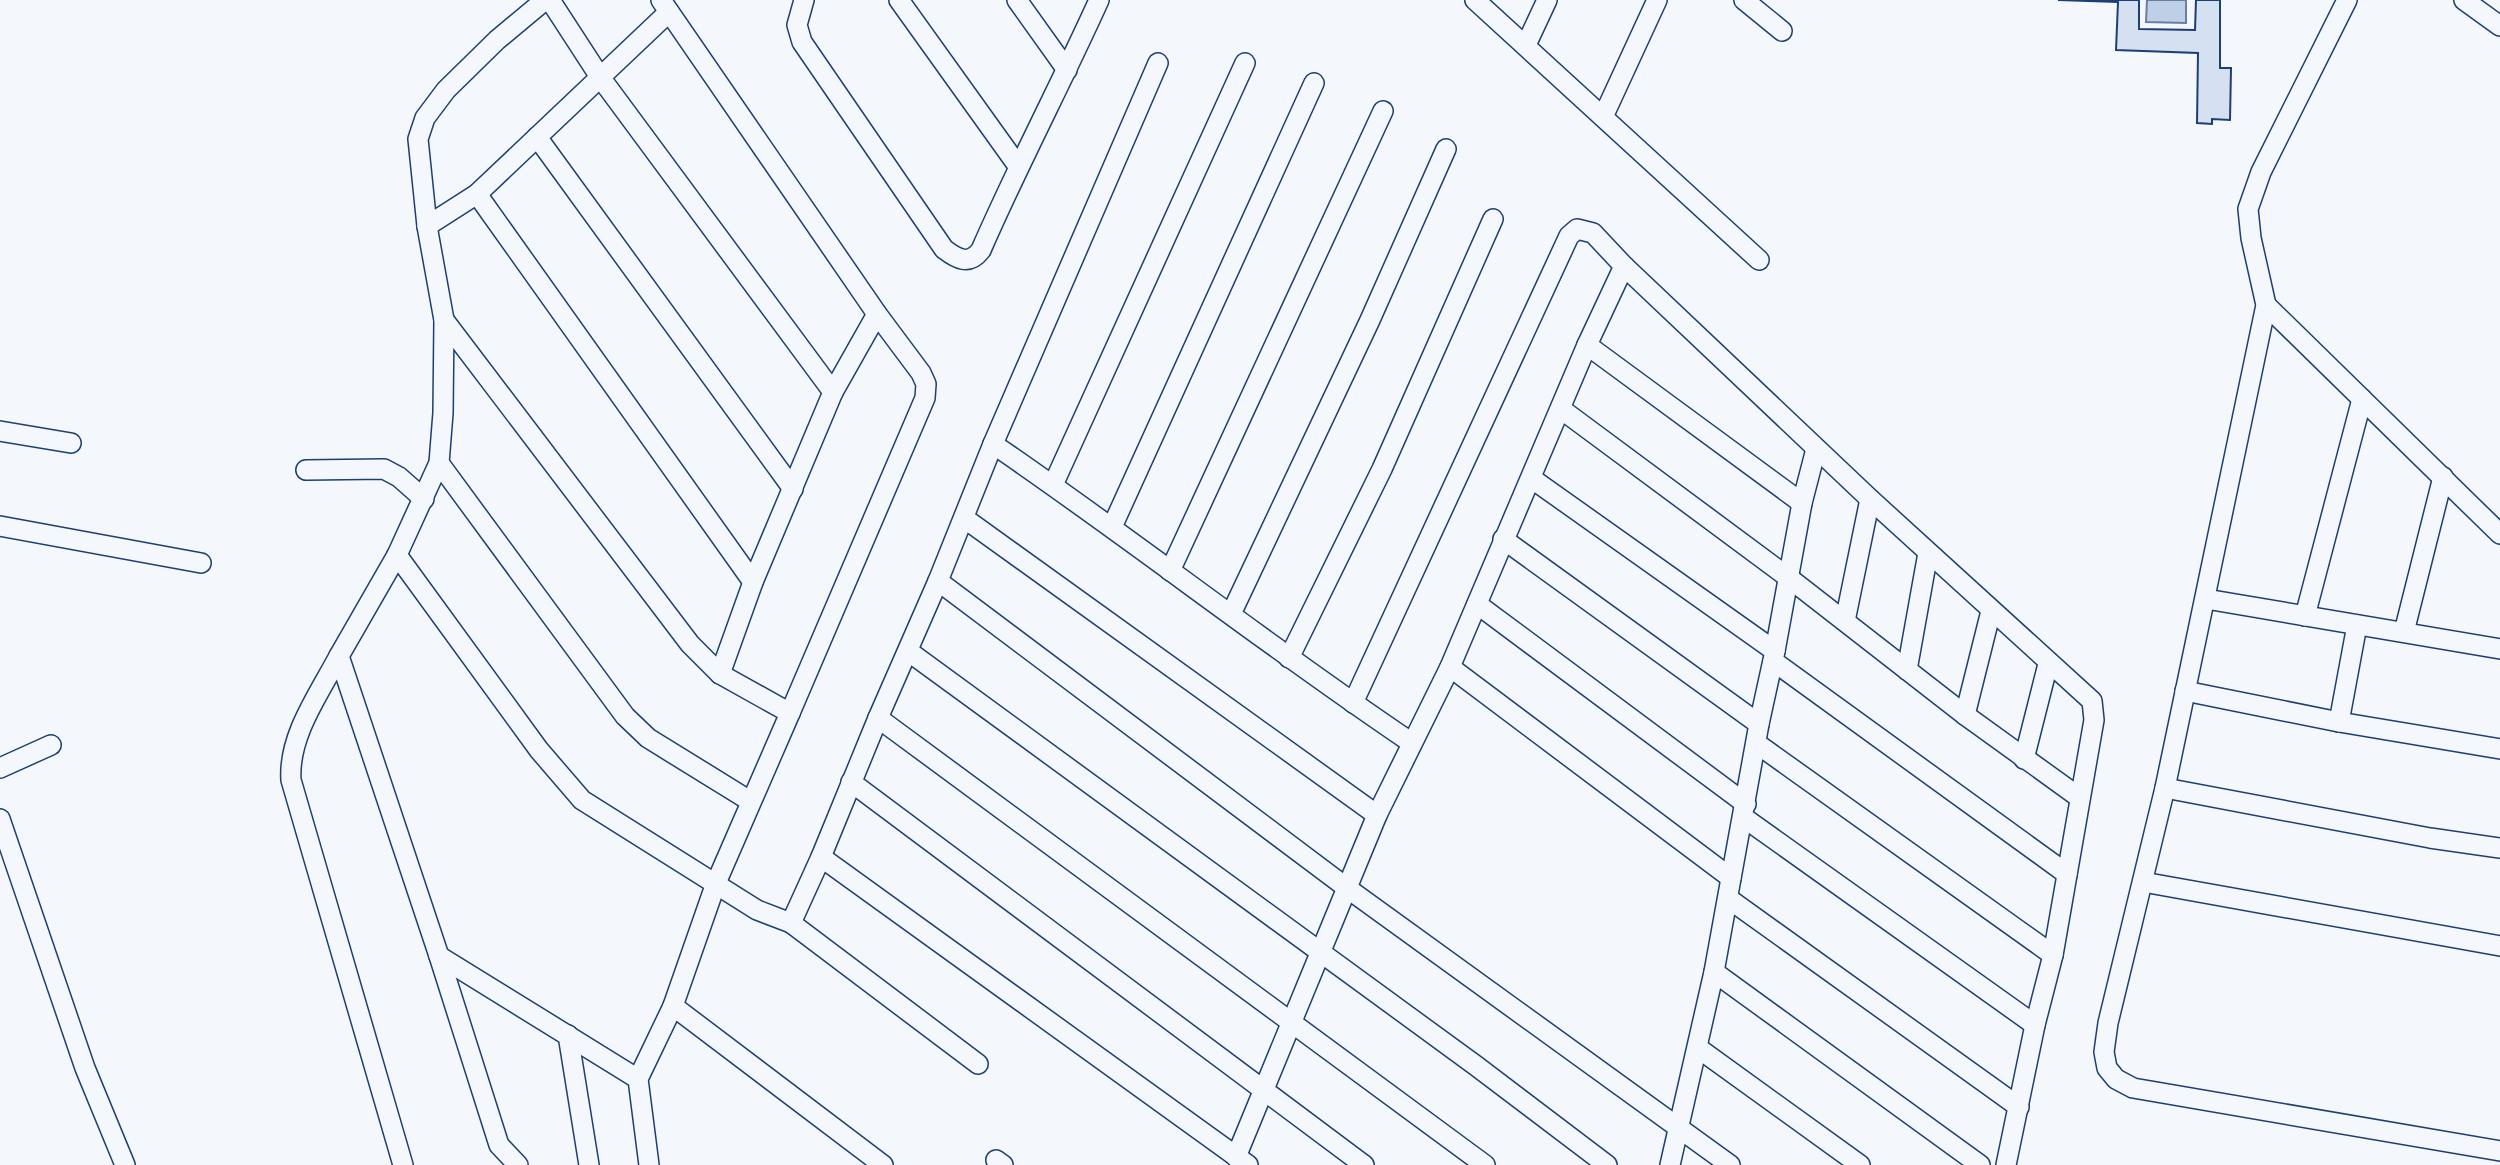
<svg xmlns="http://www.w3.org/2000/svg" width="2500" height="1165" font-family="'Public Sans',sans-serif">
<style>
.water{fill:#bed0e5;stroke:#687fa3;stroke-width:2}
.building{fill:#d5e0f0;stroke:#1d3f73;stroke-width:2}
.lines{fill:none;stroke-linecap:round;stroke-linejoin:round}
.minor-casing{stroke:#1d3f73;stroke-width:22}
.minor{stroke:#f4f7fb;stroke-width:19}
</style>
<rect width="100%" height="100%" fill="#f4f7fb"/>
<!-- water -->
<path class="water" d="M2147,0h39v23l-40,-1z"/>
<!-- building -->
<path class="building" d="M2058,0h81v29l56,1 1,-30h24v68h11l-1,52 -18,-1v5l-15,-1 1,-70 -82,-3 2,-48z"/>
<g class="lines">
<!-- minor casing -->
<g class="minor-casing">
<g id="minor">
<path d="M550,0l50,77 233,315"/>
<path d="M661,0l216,314 44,59 5,11 -1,14 -135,315"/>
<path d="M804,0l-7,25 5,17 142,207c13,10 25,17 37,1 37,-85 80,-166 118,-250"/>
<path d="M899,0l119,166"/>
<path d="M1017,0l50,70"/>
<path d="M1475,0l284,260"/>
<path d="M1744,0l38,31"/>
<path d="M2347,0l-86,172 -13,37 3,29 15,67 -101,483 -57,235 -4,29 3,16 9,11 17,9 367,63"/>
<path d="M2464,0l36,26"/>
<path d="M1526,45l21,-45"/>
<path d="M1603,117l54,-117"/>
<path d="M537,137l256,352"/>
<path d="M477,194l276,388"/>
<path d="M427,226l50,-32 192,-182"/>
<path d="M2266,305l234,229"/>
<path d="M444,320l246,324 30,30 70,39 -74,170 -43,123 -35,73 11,86"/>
<path d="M1587,345l215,158"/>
<path d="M1561,409l228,169 176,137 115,83"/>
<path d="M0,431l71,12"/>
<path d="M993,444c142,97 276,203 419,299"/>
<path d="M439,463l186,253 23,22 102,63"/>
<path d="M306,470l78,-1 15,8 25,22"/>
<path d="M1531,478l244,173"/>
<path d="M1053,485l192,-422"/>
<path d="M964,518l413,297"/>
<path d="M0,526l201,37"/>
<path d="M1112,527l202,-444"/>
<path d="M1503,539l256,185"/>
<path d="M397,555l142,195 43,50 175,110 34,13 30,-66 57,-139 60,-137 55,-137 165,-381"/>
<path d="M1170,571l213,-460"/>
<path d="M938,581l409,307 383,277"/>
<path d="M2206,599l294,50"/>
<path d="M1477,604l269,200"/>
<path d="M1231,614l139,-294 76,-171"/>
<path d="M2305,616l57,-217"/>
<path d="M1845,621l25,-122"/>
<path d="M2404,632l39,-155"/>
<path d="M908,651l567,414 132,100"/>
<path d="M339,656c-20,38 -51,80 -48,124l112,385"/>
<path d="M1289,658l93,-189 111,-250"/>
<path d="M1773,661l294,213"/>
<path d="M1450,667l281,211"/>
<path d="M1907,670l21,-117"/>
<path d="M720,674l33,-92 80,-190 44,-78"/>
<path d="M2185,691l154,31 161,27"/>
<path d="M1353,703l216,-467 8,-7 16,4 31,33 246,233 222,202 2,19 -41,235 -18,70 -29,140"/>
<path d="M1965,715l26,-104"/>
<path d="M878,718l607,447"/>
<path d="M2339,722l18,-97"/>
<path d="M1756,743l297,212"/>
<path d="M2024,759l24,-95"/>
<path d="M0,768l51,-23"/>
<path d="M851,782l513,383"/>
<path d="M2165,788l265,50 70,10"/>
<path d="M1743,817l292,208"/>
<path d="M0,819l85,249 40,97"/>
<path d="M821,857l427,308"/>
<path d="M2143,882l357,64"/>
<path d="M1729,899l290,208"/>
<path d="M791,923l187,141"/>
<path d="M439,956l199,123"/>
<path d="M1714,972l266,193"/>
<path d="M673,1006l210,159"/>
<path d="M568,1035l21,130"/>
<path d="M1698,1048l162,117"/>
<path d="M1236,1157l141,-342 73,-148 137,-322 37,-79"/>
<path d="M996,1160l7,5"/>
<path d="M518,1165l-19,-20 -60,-189 -100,-300 58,-101 42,-92 4,-50 1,-93 -17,-94 -9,-87 7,-21 21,-28 51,-50 48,-40"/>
<path d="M1670,1165l44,-193 45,-248 16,-73 27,-148 14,-54"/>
</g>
</g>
<!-- minor -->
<use href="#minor" class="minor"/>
</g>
</svg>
